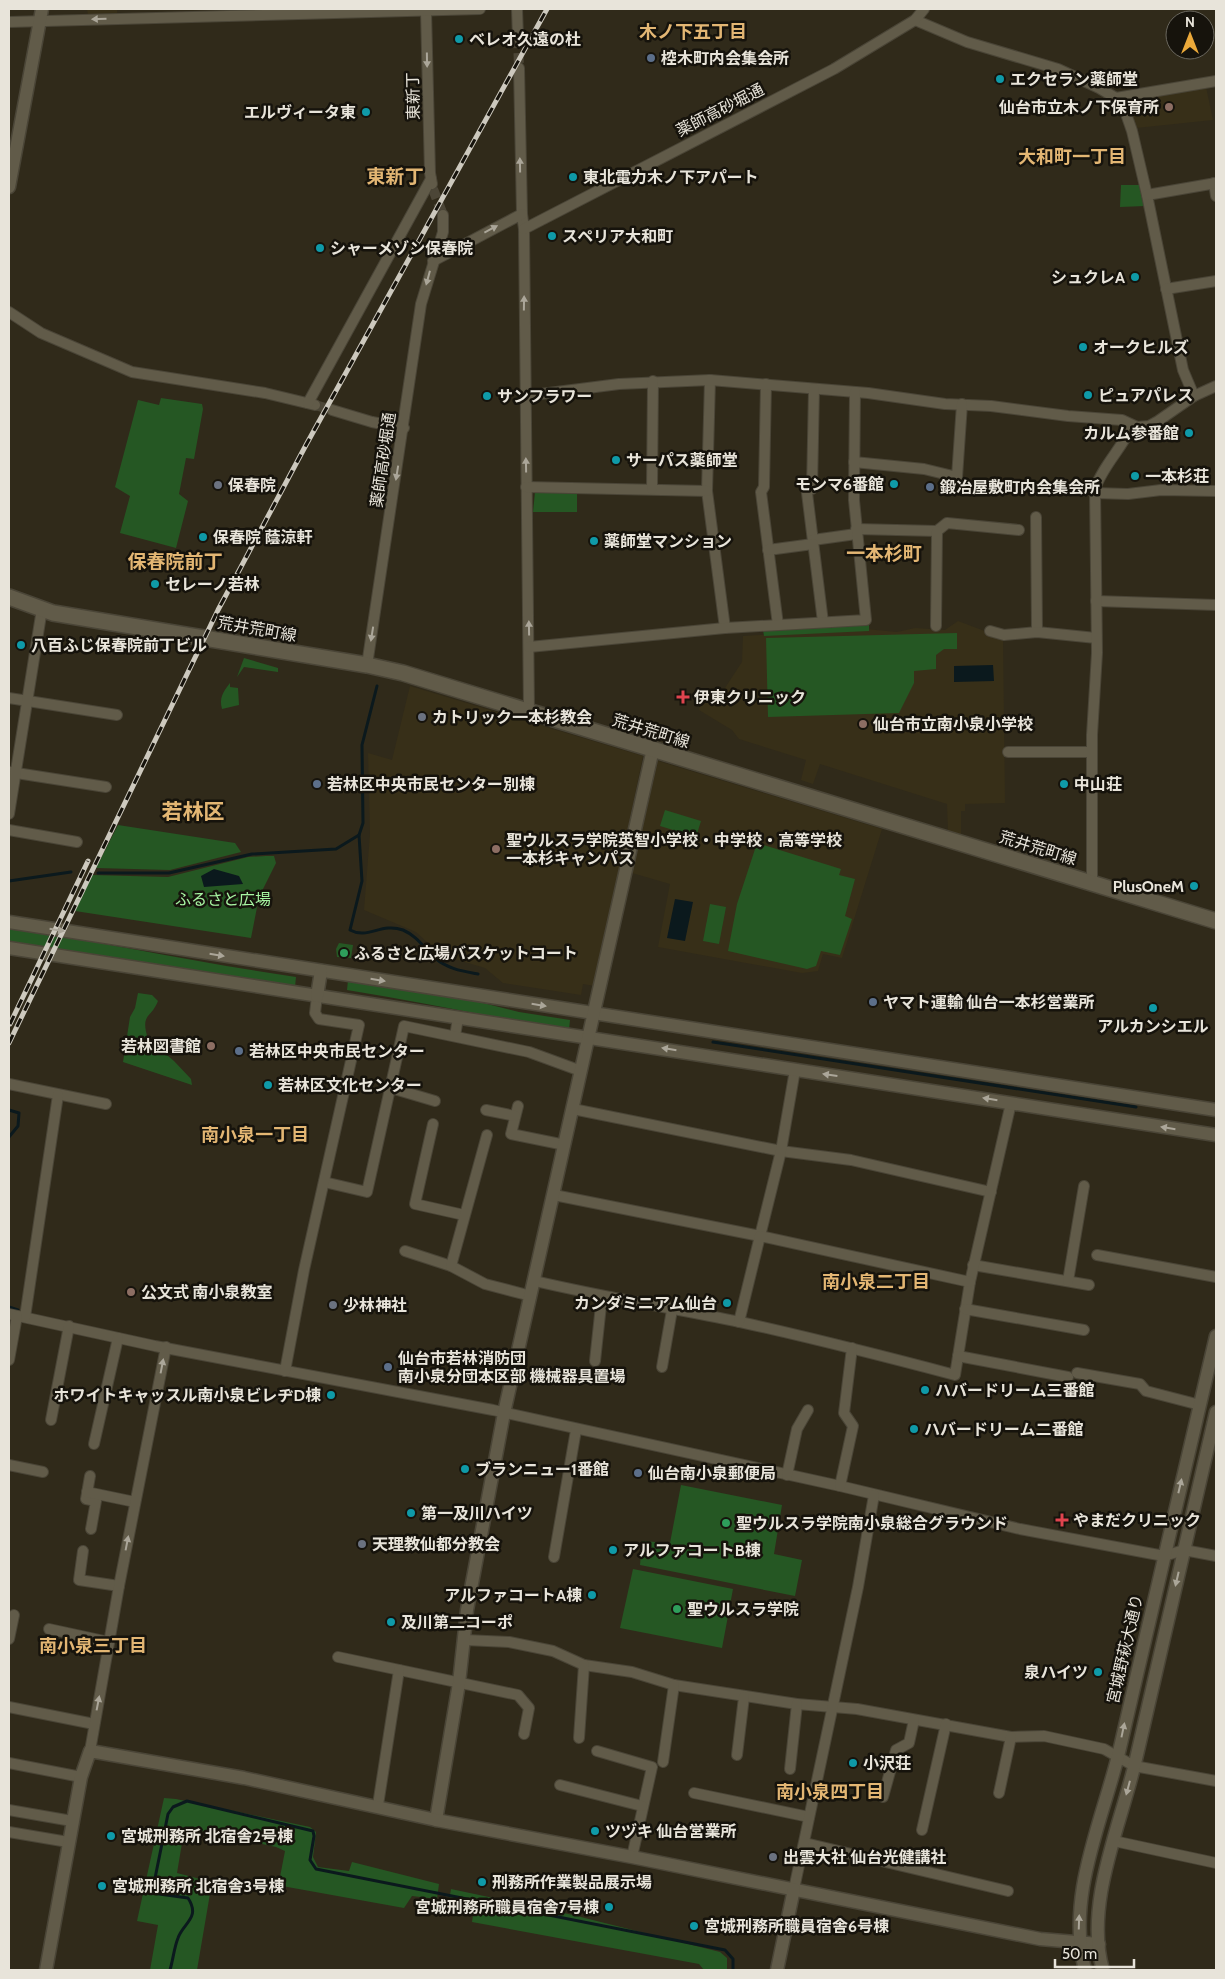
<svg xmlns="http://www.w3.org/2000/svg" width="1225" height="1979" font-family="Cabin,'Noto Sans JP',sans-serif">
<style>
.built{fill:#372f18}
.green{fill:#255723}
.water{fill:#0b191d}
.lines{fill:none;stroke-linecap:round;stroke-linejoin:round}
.stream{stroke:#0b191d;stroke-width:3}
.minor-tunnel{stroke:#4c4637;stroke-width:10;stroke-dasharray:10 5;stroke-linecap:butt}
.minor-casing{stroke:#4a4537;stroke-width:12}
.tertiary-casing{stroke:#4a4537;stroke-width:15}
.secondary-casing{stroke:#4a4537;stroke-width:18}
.minor{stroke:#615b49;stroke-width:10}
.tertiary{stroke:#615b49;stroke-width:12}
.secondary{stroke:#615b49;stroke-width:15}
.rail-casing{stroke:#cdc9be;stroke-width:5}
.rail{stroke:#16130c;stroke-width:3;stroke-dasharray:9;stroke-linecap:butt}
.oneway{fill:#aba699}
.culture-dot{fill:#0f9aa8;stroke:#16130c;stroke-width:2}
.service-dot{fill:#5c6f8a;stroke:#16130c;stroke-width:2}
.education-dot{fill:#8d6e63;stroke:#16130c;stroke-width:2}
.worship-dot{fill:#6b7280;stroke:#16130c;stroke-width:2}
.health-dot{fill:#e0444e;stroke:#16130c;stroke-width:2}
.leisure-dot{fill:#2e9e5b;stroke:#16130c;stroke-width:2}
.labels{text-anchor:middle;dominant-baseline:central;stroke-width:5;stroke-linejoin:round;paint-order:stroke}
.poi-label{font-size:16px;font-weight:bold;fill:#e8e4da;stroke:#16130c;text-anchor:start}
.street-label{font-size:16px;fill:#e8e4da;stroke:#16130c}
.park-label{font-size:16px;fill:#a7f5a2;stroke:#16130c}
.neighbourhood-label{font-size:18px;font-weight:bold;fill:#e3b673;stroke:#16130c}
.quarter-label{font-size:19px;font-weight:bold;fill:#e3b673;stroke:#16130c}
.district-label{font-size:21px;font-weight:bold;fill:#e3b673;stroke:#16130c}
</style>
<rect width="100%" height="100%" fill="#302a1a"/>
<!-- built -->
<g class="built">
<path d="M87,9h30v5l-29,1z"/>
<path d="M1206,87l7,33 -77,8 -9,-27z"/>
<path d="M958,621l45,17 2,165 -40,1v7h-4v24l-13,-3 -1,-28 -127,-40 -7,20 -12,-4 5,-20 -67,-21 -7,-9 -33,-20 2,-9 22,-10 19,-29 1,-26 123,-7 31,3 18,-4 30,2z"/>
<path d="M410,686l233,70 -48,230 -12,-2 -2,11 -78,-12 -18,-15 -44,-13 -25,-23 -52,-22 6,-76 -2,-81 24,7z"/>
<path d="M658,761l224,68 -40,129 -19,-4 -5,17 -16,2 -144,-26 12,-63 -38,-11z"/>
</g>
<!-- green -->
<g class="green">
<path d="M1121,185h18l6,21 -25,1z"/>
<path d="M161,398l41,6 1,5 -9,50 -8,-1 -7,36 9,7 -12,47 -56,-15 10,-37 -15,-9 23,-87 21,5z"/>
<path d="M535,492h42v20h-44z"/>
<path d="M869,625v6l-105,5 -1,-6z"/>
<path d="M957,633v16h-13l-8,6v14l-22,2v12l-15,30 -131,4 -2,-79z"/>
<path d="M244,658l34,10v4l-34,-5 -7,10z"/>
<path d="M230,683v4l8,1 1,17 -17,4c-3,-11 1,-17 8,-26z"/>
<path d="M665,810l36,11 -5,16 -36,-11z"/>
<path d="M118,825l117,18 6,9 -71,18 -74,-2z"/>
<path d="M757,843l84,26 -2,6 16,4 -10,37 7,3 -12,36 -19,-4 -5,15 -9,3 -79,-18 9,-47z"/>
<path d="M266,856h8l2,7 -17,34 -8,41 -176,-27 17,-36 76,2 80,-20z"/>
<path d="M710,904l16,3 -7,37 -16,-3z"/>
<path d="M9,927c96,16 191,36 287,50l-1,10 -286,-45z"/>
<path d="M339,943l14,2 -2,13 -14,-1 -1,-8z"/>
<path d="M348,980l123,20 48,12 51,8 -1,10c-74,-12 -148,-28 -222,-40z"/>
<path d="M138,993l14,2 6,6c-7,18 -18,12 -10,38l26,22 17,18 1,6 -69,-23 7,-45 5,-9z"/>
<path d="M681,1485l101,20 -8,49 28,6 -7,36 -155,-31 2,-24 28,2z"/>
<path d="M633,1569l100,20 -11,59 -102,-20z"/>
<path d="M164,1798l12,1 134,28 6,5 -3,25 5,10 31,4 3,-9 87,22 -2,15 -25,-3 -8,12 -122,-22 -3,-4 6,-31 -9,-4 -84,-18 -9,8 -6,36 35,9 -15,88h-47l8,-45 -21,-4z"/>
<path d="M451,1889l122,26 147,37 7,6v12h-23l-5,-6 -227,-42 2,-14 -25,-7z"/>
</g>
<!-- water -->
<g class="water">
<path d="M993,665l1,16 -40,1v-16z"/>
<path d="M214,869l25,7 4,8 -39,3 -3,-11z"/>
<path d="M675,899l18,3 -8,39 -18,-3z"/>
</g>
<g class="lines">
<!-- stream -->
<g class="stream">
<path d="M377,686l-15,59 1,78 -4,12 3,46 -12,49c18,10 31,-8 53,0 14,6 21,18 32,28 13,11 27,13 43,16"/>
<path d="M98,873h71l83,-19 84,-5 23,-14"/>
<path d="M9,881l62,-9"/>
<path d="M713,1042l423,65"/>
<path d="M9,1110l10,3 -1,13 -9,11"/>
<path d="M9,1307l9,3"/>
<path d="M170,1970c3,-10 4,-22 8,-32 5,-15 23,-20 10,-40l-36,-5 16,-79 5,-7 14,-6 126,30 1,5 -4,24 6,9 409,81 8,9v11"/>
</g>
<!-- minor-tunnel -->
<g class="minor-tunnel">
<path d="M518,38l1,30"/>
<path d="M433,189l10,26"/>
<path d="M315,405l17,5"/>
</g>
<!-- minor casing -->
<g class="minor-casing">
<g id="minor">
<path d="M517,9l1,29"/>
<path d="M426,11l4,162 2,11"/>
<path d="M915,20l52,22 91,27 41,19 17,10 7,7 9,26 15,64 36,175 11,26"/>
<path d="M9,22l471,-13"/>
<path d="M519,68l3,146 2,15 5,483"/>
<path d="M1116,98l100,-17"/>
<path d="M1214,183l2,13"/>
<path d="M1147,195l69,-12"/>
<path d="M524,229l310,-160 81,-49 9,-11"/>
<path d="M433,261l89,-47"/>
<path d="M1166,289l50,-8"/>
<path d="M9,312l32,21 91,39 133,21 50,12"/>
<path d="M710,380l-3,111 18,137"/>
<path d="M766,384l-2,103 -3,5 17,133"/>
<path d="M525,396l94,-12 91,-4 158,13 77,11 46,2 77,10 54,4 15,7 12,-1 9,-5 36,-25 22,-10"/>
<path d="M308,403l123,-224"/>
<path d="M332,410l40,12 32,6"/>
<path d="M854,462l70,7 33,8 5,-73"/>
<path d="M526,487l181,4"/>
<path d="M652,489l1,-108"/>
<path d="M812,489l2,-100"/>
<path d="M807,493l16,129"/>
<path d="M1094,493l34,1 33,-4 55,1"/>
<path d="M1036,517l1,115"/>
<path d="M856,529l81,2 10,-8 72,7"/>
<path d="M813,540l43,-6"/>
<path d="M768,550l45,-6"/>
<path d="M1096,601l120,4"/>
<path d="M936,626l1,-95"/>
<path d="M990,631l14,4 33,-3 59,6"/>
<path d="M529,647l196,-19 141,-8 -12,-120 1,-108"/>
<path d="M367,665l54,-361 22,-72v-17"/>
<path d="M9,698l108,17"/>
<path d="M1008,752h84"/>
<path d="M10,772l96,15"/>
<path d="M9,814l33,-205"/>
<path d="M9,830l68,12"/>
<path d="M1092,883v-148l5,-82 -2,-164c7,-22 27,-41 37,-63"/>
<path d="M455,1036l3,-18"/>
<path d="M9,1084l97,20"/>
<path d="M391,1088l44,13"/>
<path d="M518,1106l-7,28 54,11"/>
<path d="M573,1109l208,42 70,9 140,32"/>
<path d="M486,1110l29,6"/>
<path d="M433,1124l-18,80 49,11"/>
<path d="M324,1182l43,10 37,-166 125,26 52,19"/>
<path d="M554,1195l206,41 21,-85 14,-81"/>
<path d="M405,1251l46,15 34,18 46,12"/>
<path d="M1097,1255l119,22"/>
<path d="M973,1265l116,20"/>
<path d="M451,1266l36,-131"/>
<path d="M535,1281c68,16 137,27 205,41 72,16 143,34 215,53l15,-93 41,-179"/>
<path d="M1068,1281l16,-95"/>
<path d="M965,1309l119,21"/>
<path d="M9,1314l146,32 338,64 347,76 180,43 144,27 20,-6 32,6"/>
<path d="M25,1317l33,-222"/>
<path d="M739,1322l21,-86 210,46"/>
<path d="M958,1356l110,21"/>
<path d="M9,1360l8,-44"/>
<path d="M595,1361l7,-65"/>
<path d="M662,1367l10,-57"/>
<path d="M285,1371l19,-101 55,-245 -40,-6 -4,-6 2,-17"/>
<path d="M1077,1373l63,11 6,7 54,14"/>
<path d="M51,1420l18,-94"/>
<path d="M94,1444l24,-106"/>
<path d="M9,1465l34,7"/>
<path d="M787,1475l10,-46 11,-19"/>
<path d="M90,1476l-4,23 10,2 -5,28"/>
<path d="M840,1486l13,-60 -9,-13 8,-65"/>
<path d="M87,1492l48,10"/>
<path d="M83,1551l-4,29 40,6"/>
<path d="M554,1557l22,-127"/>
<path d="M49,1629l60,13"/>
<path d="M9,1639l5,-24"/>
<path d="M465,1640l44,2 44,9 31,14 48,7 42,13 123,19 60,5 154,28 33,-1 60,13 30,17 82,15"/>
<path d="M338,1657l180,38 11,13 -5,26"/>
<path d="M9,1707l85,17"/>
<path d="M579,1738l5,-73"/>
<path d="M90,1751l29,-165 47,-239"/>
<path d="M597,1751l55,16 -20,90"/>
<path d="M737,1755l7,-58"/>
<path d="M663,1762l11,-77"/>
<path d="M9,1763l72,14"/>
<path d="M790,1769l7,-65"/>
<path d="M560,1785l82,21"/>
<path d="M694,1793l115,24"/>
<path d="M999,1793l12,-56"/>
<path d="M883,1797l13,-47 13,-7 5,-23"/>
<path d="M378,1805l21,-135"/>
<path d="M9,1810l63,11"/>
<path d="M922,1830l24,-106"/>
<path d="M9,1832l59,10"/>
<path d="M1114,1841l102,22"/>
<path d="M805,1843l203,48"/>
<path d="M794,1889l64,-302 16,-92"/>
</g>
</g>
<!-- tertiary casing -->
<g class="tertiary-casing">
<g id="tertiary">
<path d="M9,187l33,-178"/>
<path d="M9,922l1207,188"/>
<path d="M9,948l1207,187"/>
<path d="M317,996l4,-25"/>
<path d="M436,1820l23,-137 8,-73 37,-197 149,-664"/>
<path d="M46,1970l35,-193 9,-26 154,27 192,42 196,37 408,82 59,5"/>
<path d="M777,1970l17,-81"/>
<path d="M1085,1970c-19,-73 17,-148 34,-218 32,-139 65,-278 97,-416"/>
<path d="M1103,1970c-19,-66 18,-145 33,-211 26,-115 53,-231 80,-347"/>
</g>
</g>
<!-- secondary casing -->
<g class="secondary-casing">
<path id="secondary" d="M9,597l44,16 314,52 36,8 813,248"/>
</g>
<!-- minor -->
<use href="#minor" class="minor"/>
<!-- tertiary -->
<use href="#tertiary" class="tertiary"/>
<!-- secondary -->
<use href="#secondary" class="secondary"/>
<!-- rail casing -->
<g class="rail-casing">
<g id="rail">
<path d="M10,1024l78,-163"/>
<path d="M9,1043l209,-433 88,-165 241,-436"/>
</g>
</g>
<!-- rail -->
<use href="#rail" class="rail"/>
</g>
<!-- one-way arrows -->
<defs><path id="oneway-solid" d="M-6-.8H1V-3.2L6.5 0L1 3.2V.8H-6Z" transform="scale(1.25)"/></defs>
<g class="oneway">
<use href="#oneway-solid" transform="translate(99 19) rotate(178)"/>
<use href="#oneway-solid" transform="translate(427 60) rotate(89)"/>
<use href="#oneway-solid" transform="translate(520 165) rotate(-91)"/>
<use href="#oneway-solid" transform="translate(491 229) rotate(-28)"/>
<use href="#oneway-solid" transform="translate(428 278) rotate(105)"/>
<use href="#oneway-solid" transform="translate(524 303) rotate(-89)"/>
<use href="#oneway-solid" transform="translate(526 465) rotate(-91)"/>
<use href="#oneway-solid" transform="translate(397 473) rotate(99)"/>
<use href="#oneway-solid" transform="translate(529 628) rotate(-91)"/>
<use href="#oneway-solid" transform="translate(372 634) rotate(99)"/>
<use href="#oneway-solid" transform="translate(57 930) rotate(9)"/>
<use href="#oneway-solid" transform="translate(217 955) rotate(9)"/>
<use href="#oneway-solid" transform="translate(378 980) rotate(9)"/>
<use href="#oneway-solid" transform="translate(539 1005) rotate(9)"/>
<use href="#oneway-solid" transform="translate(669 1049) rotate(-171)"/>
<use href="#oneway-solid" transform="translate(830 1075) rotate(-172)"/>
<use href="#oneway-solid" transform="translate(990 1099) rotate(-171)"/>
<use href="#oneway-solid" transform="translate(1168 1128) rotate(-171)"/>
<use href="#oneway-solid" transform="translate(162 1366) rotate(-79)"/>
<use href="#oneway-solid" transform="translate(1180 1486) rotate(-77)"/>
<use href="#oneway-solid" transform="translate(127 1543) rotate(-79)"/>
<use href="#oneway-solid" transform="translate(1177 1579) rotate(103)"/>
<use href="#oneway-solid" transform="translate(98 1703) rotate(-79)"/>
<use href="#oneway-solid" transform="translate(1123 1730) rotate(-78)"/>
<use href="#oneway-solid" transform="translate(1128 1788) rotate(105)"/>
<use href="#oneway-solid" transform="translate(1079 1922) rotate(-88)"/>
</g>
<!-- markers -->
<g class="culture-dot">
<circle cx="459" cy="39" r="5"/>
<circle cx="1000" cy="79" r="5"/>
<circle cx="366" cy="112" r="5"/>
<circle cx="573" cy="177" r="5"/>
<circle cx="552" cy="236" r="5"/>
<circle cx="320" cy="248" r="5"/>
<circle cx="1135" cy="277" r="5"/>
<circle cx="1083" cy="347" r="5"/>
<circle cx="1088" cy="395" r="5"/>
<circle cx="487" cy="396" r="5"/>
<circle cx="1189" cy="433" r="5"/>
<circle cx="616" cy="460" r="5"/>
<circle cx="1135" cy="476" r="5"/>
<circle cx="894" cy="484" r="5"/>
<circle cx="203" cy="537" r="5"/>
<circle cx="594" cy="541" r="5"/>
<circle cx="155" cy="584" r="5"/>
<circle cx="21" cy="645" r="5"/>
<circle cx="1064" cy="784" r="5"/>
<circle cx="1194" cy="886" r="5"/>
<circle cx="1153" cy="1008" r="5"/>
<circle cx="268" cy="1085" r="5"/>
<circle cx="727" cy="1303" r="5"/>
<circle cx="925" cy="1390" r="5"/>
<circle cx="331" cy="1395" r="5"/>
<circle cx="914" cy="1429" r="5"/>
<circle cx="465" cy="1469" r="5"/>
<circle cx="411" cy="1513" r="5"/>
<circle cx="613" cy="1550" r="5"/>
<circle cx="592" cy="1595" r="5"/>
<circle cx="391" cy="1622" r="5"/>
<circle cx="1098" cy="1672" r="5"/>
<circle cx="853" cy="1763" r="5"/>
<circle cx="595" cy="1831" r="5"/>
<circle cx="111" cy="1836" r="5"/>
<circle cx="482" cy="1882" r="5"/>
<circle cx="102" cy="1886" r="5"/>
<circle cx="609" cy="1907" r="5"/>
<circle cx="694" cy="1926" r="5"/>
</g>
<g class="service-dot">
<circle cx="651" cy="58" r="5"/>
<circle cx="930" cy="487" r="5"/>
<circle cx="317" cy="784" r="5"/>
<circle cx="873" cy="1002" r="5"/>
<circle cx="239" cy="1051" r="5"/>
<circle cx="388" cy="1367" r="5"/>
<circle cx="638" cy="1473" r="5"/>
</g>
<g class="education-dot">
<circle cx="1169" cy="107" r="5"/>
<circle cx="863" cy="724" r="5"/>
<circle cx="496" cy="849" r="5"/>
<circle cx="211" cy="1046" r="5"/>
<circle cx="131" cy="1292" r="5"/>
</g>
<g class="worship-dot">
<circle cx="218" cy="485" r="5"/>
<circle cx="422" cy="717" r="5"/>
<circle cx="333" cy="1305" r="5"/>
<circle cx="362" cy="1544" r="5"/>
<circle cx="773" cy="1857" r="5"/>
</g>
<g class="health-dot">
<path d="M680.5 689.5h5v5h5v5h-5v5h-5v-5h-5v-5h5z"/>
<path d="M1059.5 1512.5h5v5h5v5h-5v5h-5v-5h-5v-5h5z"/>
</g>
<g class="leisure-dot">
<circle cx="344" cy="953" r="5"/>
<circle cx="726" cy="1523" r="5"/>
<circle cx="677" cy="1609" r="5"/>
</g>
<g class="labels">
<!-- poi labels -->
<g class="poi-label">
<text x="469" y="39">ベレオ久遠の杜</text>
<text x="661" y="58">椌木町内会集会所</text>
<text x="1010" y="79">エクセラン薬師堂</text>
<text x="1159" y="107" text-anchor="end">仙台市立木ノ下保育所</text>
<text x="356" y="112" text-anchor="end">エルヴィータ東</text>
<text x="583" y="177">東北電力木ノ下アパート</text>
<text x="562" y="236">スペリア大和町</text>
<text x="330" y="248">シャーメゾン保春院</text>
<text x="1125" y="277" text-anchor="end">シュクレA</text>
<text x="1093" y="347">オークヒルズ</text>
<text x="1098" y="395">ピュアパレス</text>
<text x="497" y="396">サンフラワー</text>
<text x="1179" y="433" text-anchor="end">カルム参番館</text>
<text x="626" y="460">サーパス薬師堂</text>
<text x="1145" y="476">一本杉荘</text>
<text x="884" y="484" text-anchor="end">モンマ6番館</text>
<text x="228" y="485">保春院</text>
<text x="940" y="487">鍛冶屋敷町内会集会所</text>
<text x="213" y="537">保春院 蔭涼軒</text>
<text x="604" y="541">薬師堂マンション</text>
<text x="165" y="584">セレーノ若林</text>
<text x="31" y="645">八百ふじ保春院前丁ビル</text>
<text x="694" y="697">伊東クリニック</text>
<text x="432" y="717">カトリック一本杉教会</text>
<text x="873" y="724">仙台市立南小泉小学校</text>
<text x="327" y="784">若林区中央市民センター別棟</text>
<text x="1074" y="784">中山荘</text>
<text x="506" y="840">聖ウルスラ学院英智小学校・中学校・高等学校<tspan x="506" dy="18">一本杉キャンパス</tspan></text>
<text x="1184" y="886" text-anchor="end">PlusOneM</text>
<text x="354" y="953">ふるさと広場バスケットコート</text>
<text x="883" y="1002">ヤマト運輸 仙台一本杉営業所</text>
<text x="1153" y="1026" text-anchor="middle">アルカンシエル</text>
<text x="201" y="1046" text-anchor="end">若林図書館</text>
<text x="249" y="1051">若林区中央市民センター</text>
<text x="278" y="1085">若林区文化センター</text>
<text x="141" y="1292">公文式 南小泉教室</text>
<text x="717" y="1303" text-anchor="end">カンダミニアム仙台</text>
<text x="343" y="1305">少林神社</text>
<text x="398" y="1358">仙台市若林消防団<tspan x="398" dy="18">南小泉分団本区部 機械器具置場</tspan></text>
<text x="935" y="1390">ハバードリーム三番館</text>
<text x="321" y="1395" text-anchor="end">ホワイトキャッスル南小泉ビレヂD棟</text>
<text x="924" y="1429">ハバードリーム二番館</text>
<text x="475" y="1469">ブランニュー1番館</text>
<text x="648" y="1473">仙台南小泉郵便局</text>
<text x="421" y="1513">第一及川ハイツ</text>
<text x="1073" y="1520">やまだクリニック</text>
<text x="736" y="1523">聖ウルスラ学院南小泉総合グラウンド</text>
<text x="372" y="1544">天理教仙都分教会</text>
<text x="623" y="1550">アルファコートB棟</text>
<text x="582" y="1595" text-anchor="end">アルファコートA棟</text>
<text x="687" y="1609">聖ウルスラ学院</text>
<text x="401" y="1622">及川第二コーポ</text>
<text x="1088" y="1672" text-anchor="end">泉ハイツ</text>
<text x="863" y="1763">小沢荘</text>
<text x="605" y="1831">ツヅキ 仙台営業所</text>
<text x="121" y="1836">宮城刑務所 北宿舎2号棟</text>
<text x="783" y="1857">出雲大社 仙台光健講社</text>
<text x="492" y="1882">刑務所作業製品展示場</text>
<text x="112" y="1886">宮城刑務所 北宿舎3号棟</text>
<text x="599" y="1907" text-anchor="end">宮城刑務所職員宿舎7号棟</text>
<text x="704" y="1926">宮城刑務所職員宿舎6号棟</text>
</g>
<!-- street labels -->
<g class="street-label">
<text transform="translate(413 96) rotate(-91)">東新丁</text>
<text transform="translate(720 110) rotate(-27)">薬師高砂堀通</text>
<text transform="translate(383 460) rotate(-82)">薬師高砂堀通</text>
<text transform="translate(257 629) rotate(10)">荒井荒町線</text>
<text transform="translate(651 731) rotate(17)">荒井荒町線</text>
<text transform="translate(1038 848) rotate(17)">荒井荒町線</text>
<text transform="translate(1125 1649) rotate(-77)">宮城野萩大通り</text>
</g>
<!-- park labels -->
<g class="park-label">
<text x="223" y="899">ふるさと広場</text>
</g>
<!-- neighbourhood labels -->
<g class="neighbourhood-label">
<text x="693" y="32">木ノ下五丁目</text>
<text x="1072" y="157">大和町一丁目</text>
<text x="255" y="1135">南小泉一丁目</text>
<text x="876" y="1282">南小泉二丁目</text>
<text x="93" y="1646">南小泉三丁目</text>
<text x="830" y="1792">南小泉四丁目</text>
</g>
<!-- quarter labels -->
<g class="quarter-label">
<text x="395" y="176">東新丁</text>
<text x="884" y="553">一本杉町</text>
<text x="175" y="561">保春院前丁</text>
</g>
<!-- district labels -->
<g class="district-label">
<text x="193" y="811">若林区</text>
</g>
</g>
<!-- border -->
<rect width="1225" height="1979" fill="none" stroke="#e8e4da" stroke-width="20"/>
<!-- north arrow -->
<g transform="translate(1190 35)"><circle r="24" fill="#16130c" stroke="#6a675e"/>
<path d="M0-4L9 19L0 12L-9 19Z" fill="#eba93a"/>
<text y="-8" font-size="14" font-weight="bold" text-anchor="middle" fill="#e8e4da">N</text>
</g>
<!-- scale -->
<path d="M1055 1959v8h79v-8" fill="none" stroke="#e8e4da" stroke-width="2.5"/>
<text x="1062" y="1959" font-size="15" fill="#e8e4da" stroke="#16130c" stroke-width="4" paint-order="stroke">50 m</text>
</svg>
